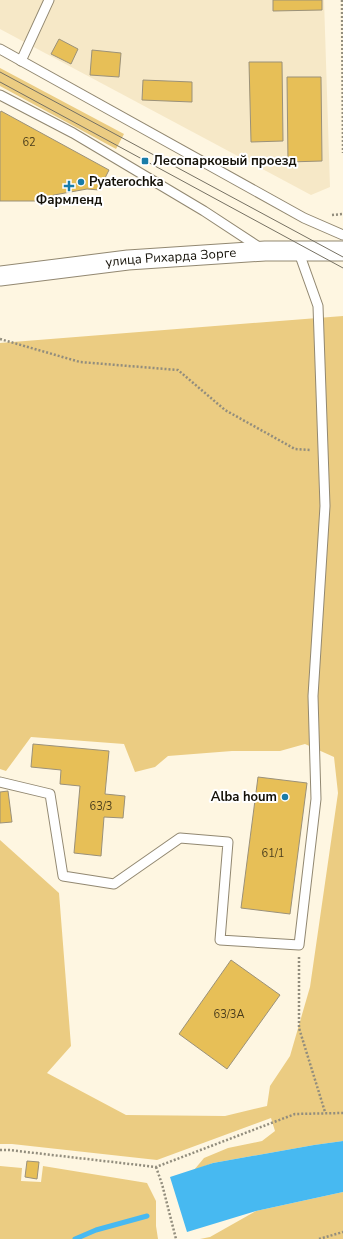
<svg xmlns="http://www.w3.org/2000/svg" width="343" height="1239" font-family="'Nunito Sans',sans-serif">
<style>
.built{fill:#f6e8c7}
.green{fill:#ebcc82}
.water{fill:#47b9f1}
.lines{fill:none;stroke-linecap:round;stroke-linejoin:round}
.stream{stroke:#47b9f1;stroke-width:5}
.building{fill:#e7bf57;stroke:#9b9179}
.service-casing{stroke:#928871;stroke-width:11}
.minor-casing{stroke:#928871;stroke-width:21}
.path{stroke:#928d7d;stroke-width:2.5;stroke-dasharray:2 2;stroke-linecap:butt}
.service{stroke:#fff;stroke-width:9}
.minor{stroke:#fff;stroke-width:19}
.tram{stroke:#767163;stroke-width:1}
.poi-dot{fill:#197ca8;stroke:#fff;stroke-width:1.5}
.labels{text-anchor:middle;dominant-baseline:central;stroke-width:4;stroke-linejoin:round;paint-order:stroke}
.number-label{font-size:11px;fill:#493c1c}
.poi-label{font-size:13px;font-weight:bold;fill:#141108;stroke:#fff;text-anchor:start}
.street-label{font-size:13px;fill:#141108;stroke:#fff}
</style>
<rect width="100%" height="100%" fill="#fef6e1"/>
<!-- built -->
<path class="built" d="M0,0h324l6,187 -19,8 -311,-166z"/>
<!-- green -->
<g class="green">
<path d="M0,68l124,66 -8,15 -116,-63z"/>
<path d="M343,316v825l-29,4 -101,18 -19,7 10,-12 24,-10 34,-7 13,-10 -4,-13 -114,42 -145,-16h-12v-304l59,53 12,153 -24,27 79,42 99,1 42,-10 3,-20 20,-30 20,-69 28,-194 -4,-36 -29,-13 -25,7h-48l-64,5 -13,11 -20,5 -11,-28 -93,-7 -25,34 -6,-2v-426z"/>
<path d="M0,1166l22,2 -1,13 20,1 2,-16 104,17 9,18v25l2,13h-158z"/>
<path d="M343,1192v47h-143l10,-2 46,-26z"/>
</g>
<!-- water -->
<path class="water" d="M343,1141v51l-87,19 -69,21 -17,-55 43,-14 101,-18z"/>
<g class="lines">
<!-- stream -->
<path class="stream" d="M75,1239l21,-9 51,-14"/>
</g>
<!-- building -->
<g class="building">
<path d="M273,0h49v10l-49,1z"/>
<path d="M59,39l19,10 -7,15 -20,-10z"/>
<path d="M92,50l29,3 -2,24 -29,-2z"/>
<path d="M249,62h33l1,79 -32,1z"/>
<path d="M287,77h34l1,84 -34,1z"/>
<path d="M143,80l49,2v20l-50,-2z"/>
<path d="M1,111l108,59 -10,20 -12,-1 -33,6 -17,6h-37v-88z"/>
<path d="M33,744l76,7 -4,43 20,2 -2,22 -19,-1 -3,39 -27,-3 6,-67 -20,-2 1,-14 -30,-3z"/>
<path d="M258,777l49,6 -17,131 -49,-6z"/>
<path d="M8,791l4,31 -12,1v-31z"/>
<path d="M231,960l49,35 -53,74 -48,-35z"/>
<path d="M27,1161l12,1 -2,17 -12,-2z"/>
</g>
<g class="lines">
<!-- service casing -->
<g class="service-casing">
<g id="service">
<path d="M0,49l304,169 39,17"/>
<path d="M21,61l28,-61"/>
<path d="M0,95l73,38 131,78 58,38"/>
<path d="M0,782l50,12 13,82 51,8 66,-46 48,4 -8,98 79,5 17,-146 -3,-103 12,-190 -7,-200 -20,-56"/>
</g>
</g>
<!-- minor casing -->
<g class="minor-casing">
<g id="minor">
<path id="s1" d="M0,276l128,-16 137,-9h78"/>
</g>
</g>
<!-- path -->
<g class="path">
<path d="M342,0l1,153"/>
<path d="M332,215l11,-1"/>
<path d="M0,339l80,23 98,8 47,40 70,39 15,1"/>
<path d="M299,957v71l26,84"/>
<path d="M0,1150h9l147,17 139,-53 48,-1"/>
<path d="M156,1167l6,17 14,55"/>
<path d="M319,1239l24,-7"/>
</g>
<!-- service -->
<use href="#service" class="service"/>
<!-- minor -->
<use href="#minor" class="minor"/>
<!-- tram -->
<g class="tram">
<path d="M0,72l343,185"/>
<path d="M0,82l343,186"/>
</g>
</g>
<!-- markers -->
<g class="poi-dot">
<rect x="141" y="157" width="8" height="8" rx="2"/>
<circle cx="81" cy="182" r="4"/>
<path d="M67 180h4v4h4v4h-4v4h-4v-4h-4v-4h4z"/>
<circle cx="285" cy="797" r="4"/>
</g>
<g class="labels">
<!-- number labels -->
<g class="number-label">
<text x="29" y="142">62</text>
<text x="101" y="806">63/3</text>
<text x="273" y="853">61/1</text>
<text x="229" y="1014">63/3А</text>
</g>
<!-- poi labels -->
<g class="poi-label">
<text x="153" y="161">Лесопарковый проезд</text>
<text x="89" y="182">Pyaterochka</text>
<text x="69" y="200" text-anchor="middle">Фармленд</text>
<text x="277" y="797" text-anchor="end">Alba houm</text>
</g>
<!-- street labels -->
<g class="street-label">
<text stroke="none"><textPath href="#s1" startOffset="172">улица Рихарда Зорге</textPath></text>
</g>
</g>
</svg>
